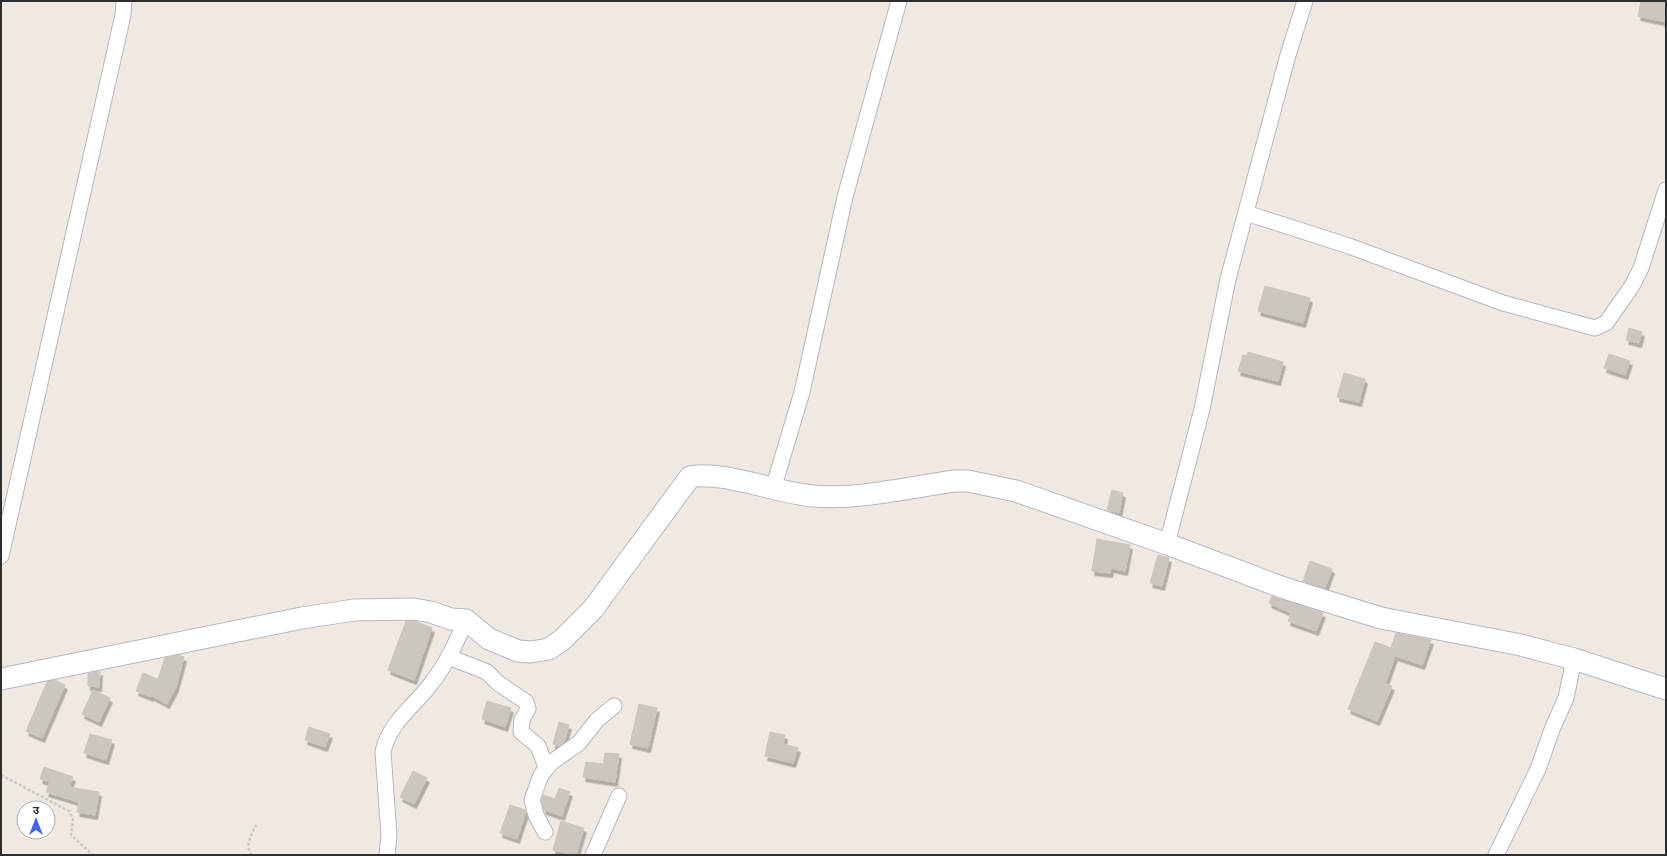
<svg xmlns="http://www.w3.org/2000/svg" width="1667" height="856" font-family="Mulish,'Noto Sans Devanagari',sans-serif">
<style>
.building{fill:#cbc7bf;stroke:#cbc5ba;filter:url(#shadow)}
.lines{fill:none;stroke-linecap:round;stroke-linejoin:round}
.street-casing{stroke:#b4b7c1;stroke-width:17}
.secondary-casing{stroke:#b4b7c1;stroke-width:23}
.path{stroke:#c9c9c9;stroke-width:2.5;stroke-dasharray:3 2;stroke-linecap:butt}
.street{stroke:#fff;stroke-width:15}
.secondary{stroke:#fff;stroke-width:21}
</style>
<defs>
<filter id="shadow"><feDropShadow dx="2.5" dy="4.5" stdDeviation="0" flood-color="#0004"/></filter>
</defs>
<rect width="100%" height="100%" fill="#efe9e1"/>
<!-- building -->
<g class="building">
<path d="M1641,1h25v21l-28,-6z"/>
<path d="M1265,286l45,12 -7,25 -45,-12z"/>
<path d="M1629,328l13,4 -3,11 -13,-3z"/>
<path d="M1248,352l35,10 -5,19 -40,-10 5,-16 4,1z"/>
<path d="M1609,354l21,7 -5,14 -21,-7z"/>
<path d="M1344,373l21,6 -6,23 -22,-5z"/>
<path d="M1112,490l11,3 -4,20 -12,-3z"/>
<path d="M1097,539l33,6 -5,26 -14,-3 -1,5 -18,-2z"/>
<path d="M1158,555l11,3 -7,28 -12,-3z"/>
<path d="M1310,561l22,8 -7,19 -22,-7z"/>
<path d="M1272,596l51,17 -7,18 -28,-10 3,-8 -22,-10z"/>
<path d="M406,621h8l18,7 -18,52 -26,-10z"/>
<path d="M1396,633l35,7 -9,25 -27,-9 -10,28 7,2 -15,35 -29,-12 27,-67 16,6z"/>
<path d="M178,655l6,2 -8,30 -9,17 -15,-8 -1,1 -15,-6 7,-18 15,6 7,-21z"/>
<path d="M100,671l-1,16 -11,-1v-12z"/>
<path d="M55,680l10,5 -23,53 -16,-7 21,-49z"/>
<path d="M93,690l17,8 -11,24 -17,-8z"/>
<path d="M487,701l24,7 -6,19 -23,-8z"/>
<path d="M639,704l18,4 -9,40 -18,-4z"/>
<path d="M559,722l10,3 -5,17 -5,4 -6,-2z"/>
<path d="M309,727l21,7 -5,13 -20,-7z"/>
<path d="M770,732l15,3 -2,9 15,4 -5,15 -28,-7z"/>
<path d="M90,734l22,6 -6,20 -22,-7z"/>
<path d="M605,753l14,1 -4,28 -32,-5 3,-15 17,2z"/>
<path d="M44,767l29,10 -4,10 30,5 -4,23 -18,-3 2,-10 -33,-10 4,-10 -10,-3z"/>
<path d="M413,771l14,7 -13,26 -14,-7z"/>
<path d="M559,788l11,4 -8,24 -18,-6 -3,-10 2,-5 12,4z"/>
<path d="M510,805l15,5 1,2 -9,27 -17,-6z"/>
<path d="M561,821l23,7 -8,27 -23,-5z"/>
</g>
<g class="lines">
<!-- street casing -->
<g class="street-casing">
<g id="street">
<path d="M1246,213l103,33 154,57 92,25 11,-5 26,-37 9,-18 25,-78"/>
<path d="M773,489l29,-97 43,-195 54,-196"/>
<path d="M1167,544l35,-135 26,-130 60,-224 17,-54"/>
<path d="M1,556l122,-541 1,-14"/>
<path d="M449,657l38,15 11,11 28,19 2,7 -6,11 -1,12 17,14 8,21"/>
<path d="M545,832l-9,-17 -4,-15 9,-25 11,-13 27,-19 18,-23 17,-14"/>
<path d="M387,855l2,-20 -6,-83c6,-29 30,-45 47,-67 16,-20 26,-42 36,-65"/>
<path d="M593,855l26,-59"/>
<path d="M1496,855l42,-86 15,-42 13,-29 8,-39"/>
</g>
</g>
<!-- secondary casing -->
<g class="secondary-casing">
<path id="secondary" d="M1,679l301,-61 52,-8 59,-1 18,3 20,7 15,1 23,19 29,12 13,1 18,-3 13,-9 31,-31 97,-132c32,-7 87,16 123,19 46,4 96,-9 142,-15h13l48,10 151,53 117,44 97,30 140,27 53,14 92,30"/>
</g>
<!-- path -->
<g class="path">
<path d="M1,775l68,36 4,8 -2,16 22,20"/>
<path d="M252,855c-8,-9 0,-21 4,-30"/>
</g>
<!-- street -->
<use href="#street" class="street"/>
<!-- secondary -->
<use href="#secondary" class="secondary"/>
</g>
<!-- border -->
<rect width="1667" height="856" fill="none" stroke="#2e2e2e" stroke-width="4"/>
<!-- north arrow -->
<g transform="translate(36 820)"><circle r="19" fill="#ffffff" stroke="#ababab"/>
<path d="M0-3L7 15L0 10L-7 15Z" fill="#4264fb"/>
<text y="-6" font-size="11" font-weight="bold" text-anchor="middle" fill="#2e2e2e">उ</text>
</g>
</svg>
